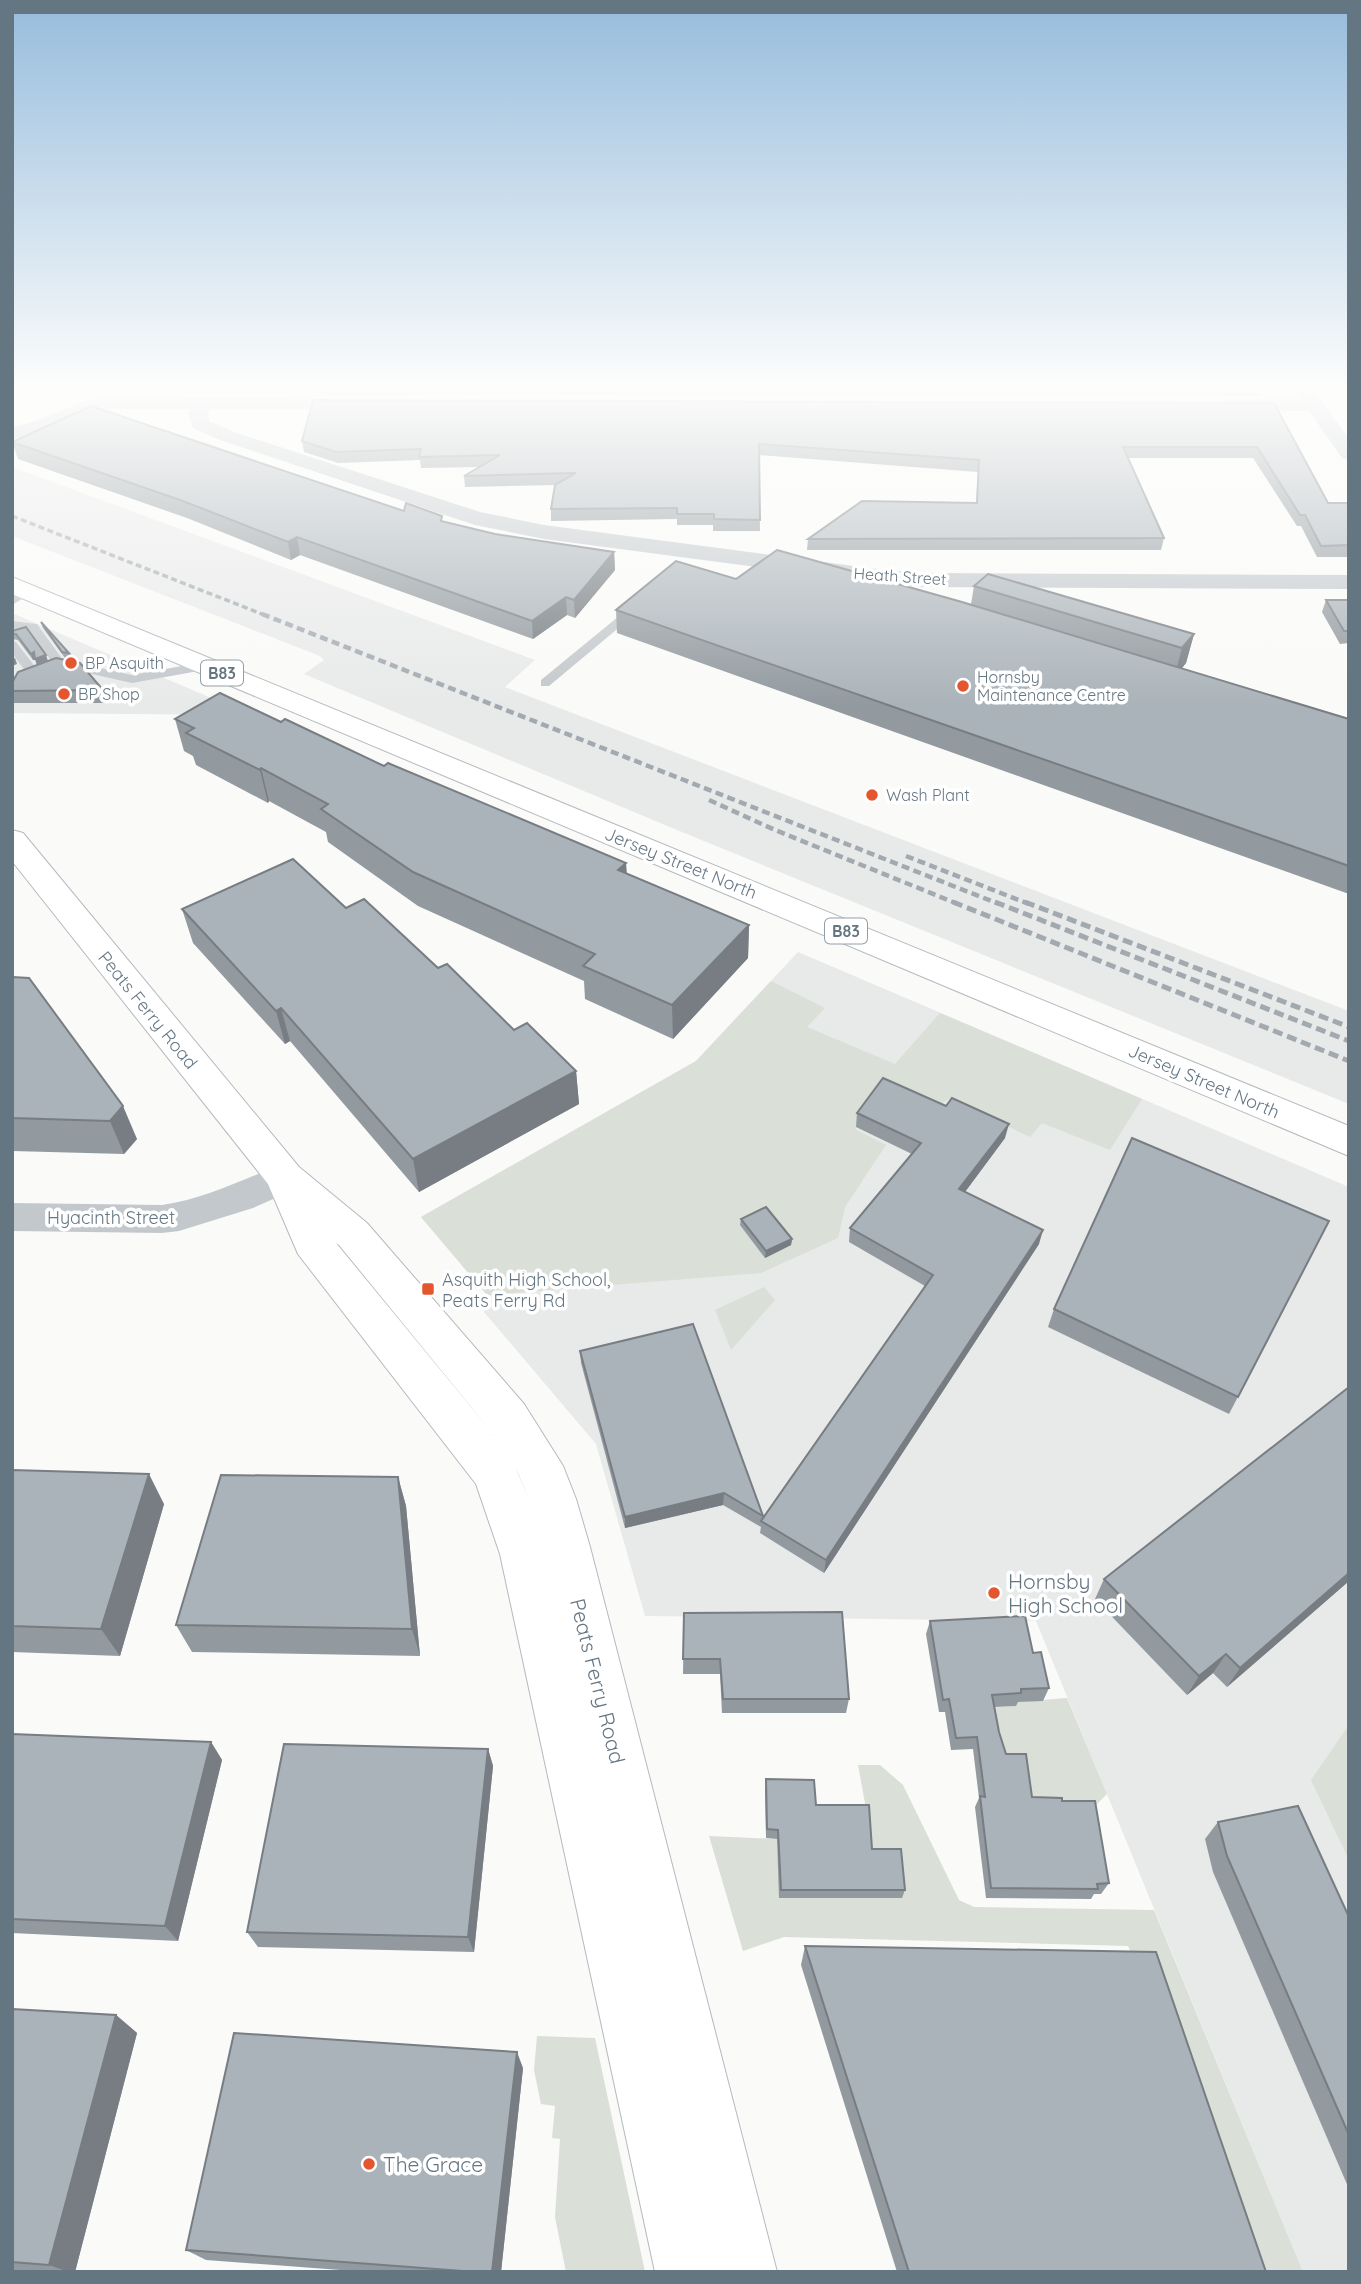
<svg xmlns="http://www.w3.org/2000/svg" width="1361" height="2284" font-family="Quicksand,sans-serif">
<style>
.built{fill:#e8e9e9}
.green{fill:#dadfd7}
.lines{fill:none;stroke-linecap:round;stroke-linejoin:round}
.secondary-casing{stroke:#b3babf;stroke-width:2}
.primary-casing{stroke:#b5babe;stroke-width:2}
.service{fill:#c3c8cc;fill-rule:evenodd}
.minor{fill:#c3c8cc;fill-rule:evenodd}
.secondary{fill:#fff;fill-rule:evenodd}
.primary{fill:#fff;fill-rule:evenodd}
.rail-far2{stroke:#a2aab0;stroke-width:3.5;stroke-dasharray:6 3.5;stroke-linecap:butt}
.rail-far1{stroke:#a2aab0;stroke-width:4.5;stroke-dasharray:8 4.5;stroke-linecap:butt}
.rail{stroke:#a2aab0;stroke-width:5;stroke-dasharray:10 5;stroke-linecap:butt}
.wall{fill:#929a9f}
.shaded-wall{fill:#777d82}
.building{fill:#aab3b9;stroke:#777d82;stroke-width:2}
.poi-dot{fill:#e4572e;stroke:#fff;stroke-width:2.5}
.labels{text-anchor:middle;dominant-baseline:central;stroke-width:7;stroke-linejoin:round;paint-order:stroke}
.far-street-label{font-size:16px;fill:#657683;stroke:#fff}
.far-poi-label{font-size:16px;fill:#657683;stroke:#fff;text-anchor:start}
.shield{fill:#fff;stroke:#939fa8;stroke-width:2}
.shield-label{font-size:16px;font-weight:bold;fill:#657683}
.street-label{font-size:18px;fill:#657683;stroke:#fff}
.poi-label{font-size:18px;fill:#657683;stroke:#fff;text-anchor:start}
.near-poi-label{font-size:21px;fill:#657683;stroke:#fff;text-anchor:start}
.near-street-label{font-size:21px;fill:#657683;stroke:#fff}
</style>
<rect width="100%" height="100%" fill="#fafaf8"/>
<!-- built -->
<g class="built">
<path d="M12,467l523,193 -30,27 844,324v93l-672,-274 -373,-156 20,-14 -4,-4 -308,-120z"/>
<path d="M12,613l239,102 -239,-2z"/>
<path d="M798,952l551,235v1085h-46l-267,-651 -391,-5 -49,-172 -112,-132 3,-17 -66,-78 275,-156z"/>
</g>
<!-- green -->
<g class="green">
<path d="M771,981l54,27 -18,19 88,37 45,-51 202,86 -32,51 -68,-27 -12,14 -81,-38 -16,10 -46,-20 -32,40 31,16 -41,62 -7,31 -77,35 -274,22 -66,-78 275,-156z"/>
<path d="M764,1287l11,13 -44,50 -16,-40z"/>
<path d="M1067,1698l40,96 -19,19 -61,-4 -23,-43 -17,-58 28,-2v-4z"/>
<path d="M1349,1725v135l-38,-80z"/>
<path d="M858,1765h22l23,20 56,115 15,7 180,3 149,362h-64l-100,-301 -11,-25 -344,-9 -41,14 -34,-115 68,3 3,59 90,-41 -3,-43z"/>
<path d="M537,2036l58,2 50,234h-79l-11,-55 5,-78 -8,-1 3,-32 -14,-2 -7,-34z"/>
</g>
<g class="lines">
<!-- secondary casing -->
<g class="secondary-casing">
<path id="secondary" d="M12,830l11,3 276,334 68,56 157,181 39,62 13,33 14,48 187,725h-122l-155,-718 -24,-70 -178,-230 -30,-70 -256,-323zM336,1243l3,2 155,190zM516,1469l14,33 -12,-29z"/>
</g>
<!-- primary casing -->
<g class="primary-casing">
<path id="primary" d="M12,577l1337,549v30l-1337,-562z"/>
</g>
<!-- service -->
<g class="service">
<path d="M25,589l10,2 -23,14v-8z"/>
<path d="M630,607l10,3 -91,76h-8v-6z"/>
<path d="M12,621l25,3 26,36 69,15 72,-13 6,4 -6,4 -72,13 -71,-16 -15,6 -6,-4 12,-7 -23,-32 -17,-1z"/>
<path d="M12,641l4,1 24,31 -28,12v-8l14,-5 -14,-19z"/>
</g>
<!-- minor -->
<g class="minor">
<path d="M1291,386h20l38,53v21l-7,-2 -33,-47h-81l-10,-6 10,-6h73z"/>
<path d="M102,397l265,2 3,4 -3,4 -7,2h-150l-2,4 1,8 25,11 246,80 64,13 340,45 42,3 423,2v14l-423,-2 -42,-3 -340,-45 -69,-14 -255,-85 -27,-12 -5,-15 3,-4h-89l-60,23 -30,7v-12c31,-5 59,-24 90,-30z"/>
<path d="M285,1164l13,4 5,10 -5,10 -45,20 -74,23 -17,2 -150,-2v-28l150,2c45,-6 81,-27 123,-41z"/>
</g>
<!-- secondary -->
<use href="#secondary" class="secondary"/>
<!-- primary -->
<use href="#primary" class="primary"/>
<!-- rail-far2 -->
<path class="rail-far2" d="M12,516l255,100"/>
<!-- rail-far1 -->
<g class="rail-far1">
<path d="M262,614l737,290"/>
<path d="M709,800l66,30 183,74"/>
<path d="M906,856l123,48"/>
</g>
<!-- rail -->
<g class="rail">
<path d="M953,902l396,159"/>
<path d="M995,902l354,139"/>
<path d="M1025,902l324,125"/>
</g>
</g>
<!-- wall -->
<g class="wall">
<path d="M306,386h959l-4,10 -942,-2 -1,-6z"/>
<path d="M1274,403l54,100h21l-1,54h-31l-16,-31h-4l-44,-68h-125l36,80 -3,12h-354l1,-11 168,-36 2,-31 -219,-17 1,76h-47v-6h-36v-6l-126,2v-12l4,-24 -90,2 -1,-11 16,-9 -59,1 -1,-8 -82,3 -34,-11 -2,-11z"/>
<path d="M12,442l392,69 91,23 119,18 1,18 -40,48 -8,-3 -34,24 -233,-84 -9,5 -104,-42 -169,-59z"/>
<path d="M736,579l235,25 3,-18 220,48 -8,29 -4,5 167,51v175l-732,-261 -1,-23z"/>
<path d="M1326,600h23v43l-9,1 -18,-32z"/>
<path d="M41,622l28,31 2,6 -6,-1 -22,-30z"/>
<path d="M12,631l36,30 55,29 4,13h-95v-20l25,-18 -2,-6 -2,1 -15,-20 -6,-1z"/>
<path d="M175,719l106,3 103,44 242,97 1,11 122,51 -1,33 -75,81 -88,-40 -1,-18 -166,-75 -90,-64 -2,-10 -57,-31 -1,2 -72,-38 -3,-9 -9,-5z"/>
<path d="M346,908l92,60 76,62 62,41 3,33 -160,88 -129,-151 -5,3 -92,-101 -11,-34z"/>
<path d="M12,977l125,162 -13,15 -112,-3z"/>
<path d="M857,1113l148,25 -40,54 74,52 -215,329 -64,-40 1,-6 -38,-22 -98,23 -44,-165 -1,-12 183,165v3l162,-233 -76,-44 1,-14 62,-74 -56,-27z"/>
<path d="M741,1219l51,20 -1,6 -26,13 -25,-33z"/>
<path d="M1329,1221l-100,193 -181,-87 6,-18z"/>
<path d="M12,1470l152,34 -44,152 -108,-4z"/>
<path d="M398,1477l8,29 14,150 -228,-4 -16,-27z"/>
<path d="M1104,1579l245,2 -122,106 -14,-14 -26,22 -92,-96z"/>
<path d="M684,1613l165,86 -3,14h-124l-2,-39h-37z"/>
<path d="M930,1621l103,32 16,35 -6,13 -25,1 -2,4 -21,1 4,25 7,22 26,43 30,4 47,82 -8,11h-7l-3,5 -105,-1 -11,-91 4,-9 -6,-49 -22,1 -6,-38h-6l-13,-78z"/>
<path d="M12,1734l199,8 11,18 -44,181 -166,-8z"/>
<path d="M488,1749l5,17 -19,186 -216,-5 -11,-15z"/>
<path d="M766,1779l50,26 56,44 33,41 -3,8h-123l-2,-59 -11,-1 -1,-49z"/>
<path d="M1218,1822l131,95v272l-136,-317 -8,-33z"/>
<path d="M805,1946l461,326h-369l-96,-307z"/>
<path d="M12,2009l104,6 21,18 -62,239h-29l-34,-2z"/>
<path d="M523,2068l-22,204h-134l-161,-12 -20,-10z"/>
</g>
<!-- shaded-wall -->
<g class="shaded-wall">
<path d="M297,537l3,18 -9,5 -3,-18z"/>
<path d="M614,552l1,18 -40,48 -1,-18z"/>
<path d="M566,597l1,18 -34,24 -1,-18z"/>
<path d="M1194,634l-8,29 -12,15 8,-30z"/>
<path d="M34,652l12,3 2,6 -11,4 -2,-6 -2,1 -2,-6z"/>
<path d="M15,658l2,6 -5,2v-7z"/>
<path d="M261,768l8,33 -1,2 -8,-33z"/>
<path d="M626,863l1,33 -9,-26z"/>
<path d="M749,925l-1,33 -75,81 -1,-34z"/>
<path d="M281,1008l9,33 -5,3 -9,-33z"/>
<path d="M576,1071l3,33 -160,88 -6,-33z"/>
<path d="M123,1106l14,33 -13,15 -14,-33z"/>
<path d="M1009,1124l-4,14 -49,66 3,-15z"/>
<path d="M1043,1230l-4,14 -215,329 2,-13z"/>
<path d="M792,1239l-1,6 -26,13 1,-7z"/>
<path d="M149,1474l15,30 -44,152 -19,-27z"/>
<path d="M398,1477l8,29 14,150 -8,-27z"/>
<path d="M724,1493l-1,12 -98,23v-11z"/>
<path d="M1349,1573v8l-122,106 13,-19z"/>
<path d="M1226,1654l-13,19 -26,22 12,-19z"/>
<path d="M211,1742l11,18 -44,181 -13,-15z"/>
<path d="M488,1749l5,17 -19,186 -6,-15z"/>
<path d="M116,2015l21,18 -62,239h-6l-20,-7z"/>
<path d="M517,2052l6,16 -22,204h-9z"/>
</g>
<!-- building -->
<g class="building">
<path d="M313,400l961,3 54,100h21v42l-28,1 -16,-31h-5l-43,-68h-134l41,91 -356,1 54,-38 115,2 2,-43 -220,-16 1,76 -46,-1v-5h-37v-6l-126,1 4,-24 21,-12 -112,3 36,-21 -81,2 2,-8 -85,3 -34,-11z"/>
<path d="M91,406l313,105 2,-8 36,13 -1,5 54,13 119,18 -40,48 -8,-3 -34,24 -235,-84 -9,5 -105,-41 -171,-59z"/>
<path d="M777,550l185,52 387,117v147l-733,-256 60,-49 60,18z"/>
<path d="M988,574l206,60 -12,14 -208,-62z"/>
<path d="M1326,600h23v31h-5z"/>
<path d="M41,622l28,31 -7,-1z"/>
<path d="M26,627l20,28 -11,4 -1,-7 -3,2 -15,-20h-4v-3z"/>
<path d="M56,658l24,5 23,27 -91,1v-8l6,-11z"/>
<path d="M220,693l61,29 4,-3 99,47 4,-3 238,100 -8,7 131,55 -77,80 -89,-39 12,-12 -182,-82 -92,-63 7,-5 -67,-36 -1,2 -74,-37 8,-5 -19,-9z"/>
<path d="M293,859l53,49 18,-9 74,69 9,-4 67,66 13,-7 49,48 -163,88 -132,-151 -5,3 -94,-102z"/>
<path d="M12,977l17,1 94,128 -13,15 -98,-3z"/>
<path d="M883,1078l63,28 6,-8 57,26 -50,65 84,41 -217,330 -65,-39 172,-246 -83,-47 71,-85 -64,-30z"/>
<path d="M1132,1138l197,83 -91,176 -184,-88z"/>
<path d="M766,1207l26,32 -26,12 -25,-32z"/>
<path d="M693,1324l70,192 -39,-23 -99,24 -45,-166z"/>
<path d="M1349,1387v186l-109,95 -14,-14 -27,22 -95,-97z"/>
<path d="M12,1470l137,4 -48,155 -89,-3z"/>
<path d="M221,1475l177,2 14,152 -236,-4z"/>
<path d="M842,1612l7,87h-126l-3,-40h-37l1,-46z"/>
<path d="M1025,1616l8,37 8,-1 8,36 -28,1v4l-29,2 7,37 7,22h20l6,43 30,1v3h33l14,82 -12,1 1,5 -107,-1 -11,-92 5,1 -8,-60 -21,1 -7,-39 -6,1 -13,-79z"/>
<path d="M12,1734l199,8 -46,184 -153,-7z"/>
<path d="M284,1744l204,5 -20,188 -221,-5z"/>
<path d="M766,1779l48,1 2,25h53l3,44h29l4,41h-124l-3,-60 -11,-1z"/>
<path d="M1298,1806l51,111v218l-122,-279 -9,-34z"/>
<path d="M805,1946l351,6 110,320h-357z"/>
<path d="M12,2009l104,6 -67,250 -37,-3z"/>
<path d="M234,2033l283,19 -25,220h-16l-290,-22z"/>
</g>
<!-- sky -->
<linearGradient id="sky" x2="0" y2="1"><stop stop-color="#96bcdc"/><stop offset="0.55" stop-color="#fdfdfc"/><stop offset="1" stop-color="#fdfdfc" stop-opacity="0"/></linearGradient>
<rect width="1361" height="706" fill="url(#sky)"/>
<!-- markers -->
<g class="poi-dot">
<circle cx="71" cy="663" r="7"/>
<circle cx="963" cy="686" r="7"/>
<circle cx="64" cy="694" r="7"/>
<circle cx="872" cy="795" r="7"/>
<rect x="421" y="1282" width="14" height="14" rx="3.5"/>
<circle cx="994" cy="1593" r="7"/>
<circle cx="369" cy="2164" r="7"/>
</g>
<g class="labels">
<!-- far-street labels -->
<g class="far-street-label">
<text transform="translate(900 576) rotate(4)">Heath Street</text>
</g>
<!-- far-poi labels -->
<g class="far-poi-label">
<text x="85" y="663">BP Asquith</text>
<text x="977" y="677">Hornsby<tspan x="977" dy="18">Maintenance Centre</tspan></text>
<text x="78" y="694">BP Shop</text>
<text x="886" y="795">Wash Plant</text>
</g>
<!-- shield labels -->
<g class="shield">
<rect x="201" y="660.5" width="42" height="25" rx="5"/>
<rect x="825" y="918.5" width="42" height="25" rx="5"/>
</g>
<g class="shield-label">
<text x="222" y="673">B83</text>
<text x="846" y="931">B83</text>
</g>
<!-- street labels -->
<g class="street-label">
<text transform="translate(681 863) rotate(22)">Jersey Street North</text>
<text transform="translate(148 1010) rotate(51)">Peats Ferry Road</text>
<text transform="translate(1204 1081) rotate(23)">Jersey Street North</text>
<text x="111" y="1217">Hyacinth Street</text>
</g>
<!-- poi labels -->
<g class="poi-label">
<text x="442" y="1279">Asquith High School,<tspan x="442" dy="21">Peats Ferry Rd</tspan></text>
</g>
<!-- near-poi labels -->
<g class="near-poi-label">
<text x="1008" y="1581">Hornsby<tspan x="1008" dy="24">High School</tspan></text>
<text x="383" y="2164">The Grace</text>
</g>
<!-- near-street labels -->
<g class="near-street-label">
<text transform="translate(598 1681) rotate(76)">Peats Ferry Road</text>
</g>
</g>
<!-- border -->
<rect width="1361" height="2284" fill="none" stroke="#657683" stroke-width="28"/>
</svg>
